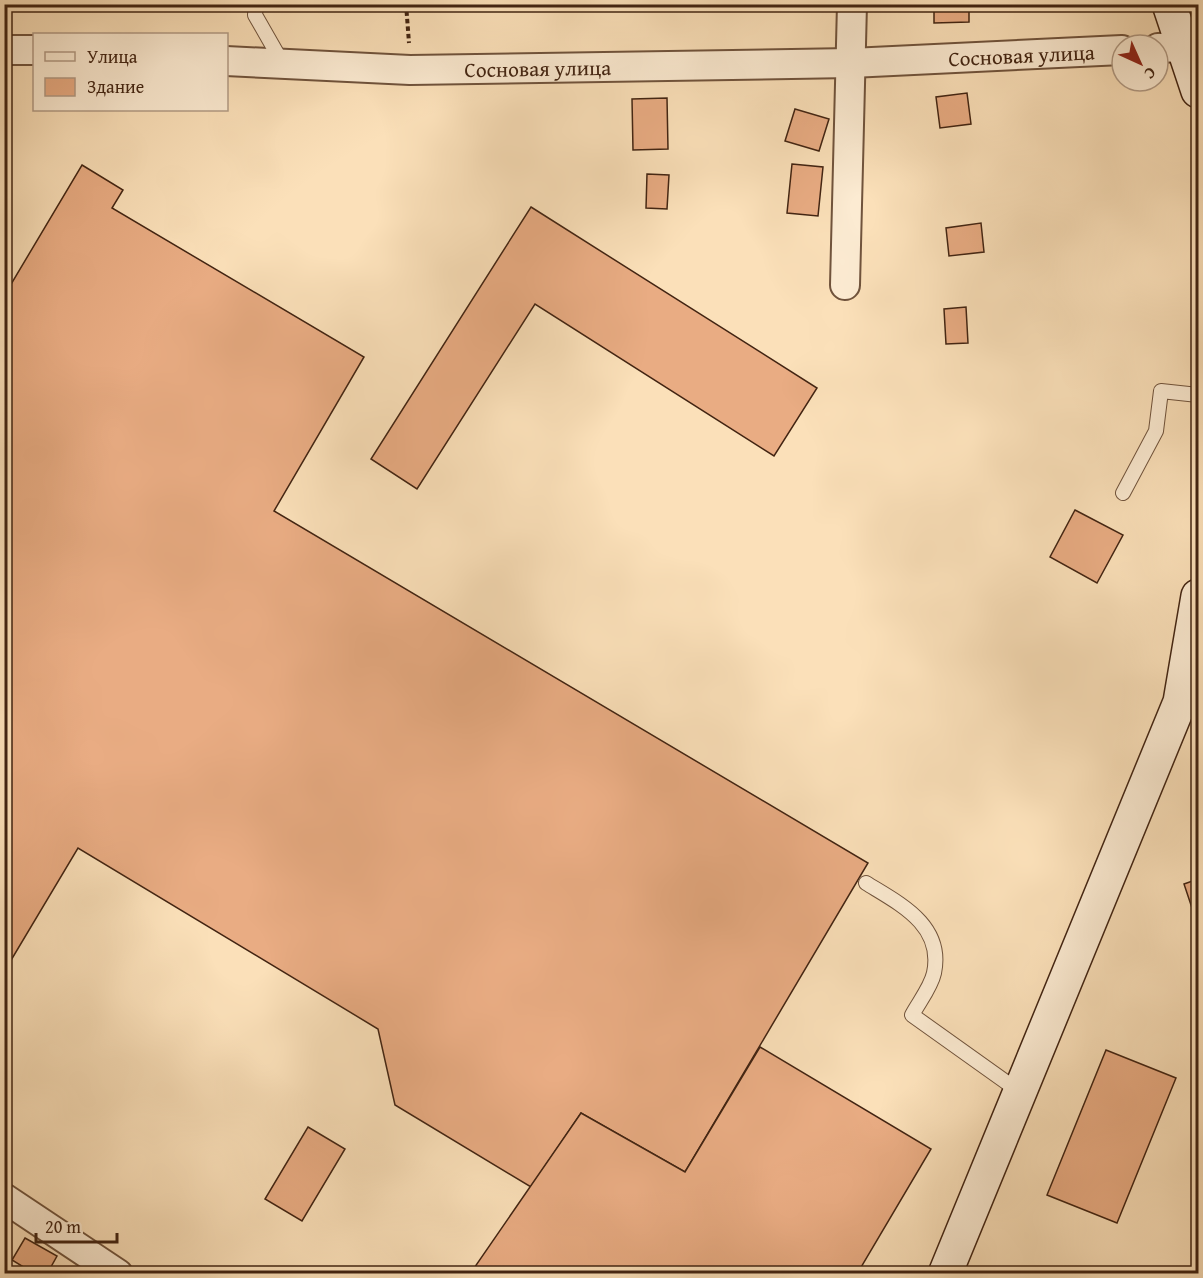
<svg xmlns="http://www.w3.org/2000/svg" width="1203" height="1278" font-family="'Gentium Book Plus',serif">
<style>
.building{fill:#e9ac83;stroke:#422412;stroke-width:1.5}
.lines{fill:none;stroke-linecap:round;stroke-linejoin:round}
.lane-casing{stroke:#70533c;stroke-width:16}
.street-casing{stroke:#70533c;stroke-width:32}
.secondary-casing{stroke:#422412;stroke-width:36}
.path{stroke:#422412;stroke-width:4;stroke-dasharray:4.5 3;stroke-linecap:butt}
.lane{stroke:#fcebd2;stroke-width:14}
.street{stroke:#fcebd2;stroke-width:28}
.secondary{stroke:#fcebd2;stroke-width:33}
.labels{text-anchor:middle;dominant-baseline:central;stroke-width:4.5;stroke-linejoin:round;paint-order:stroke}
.street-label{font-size:21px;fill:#422412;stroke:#fcebd2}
</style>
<rect width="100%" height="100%" fill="#fbe0b9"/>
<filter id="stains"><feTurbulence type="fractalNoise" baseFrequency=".00333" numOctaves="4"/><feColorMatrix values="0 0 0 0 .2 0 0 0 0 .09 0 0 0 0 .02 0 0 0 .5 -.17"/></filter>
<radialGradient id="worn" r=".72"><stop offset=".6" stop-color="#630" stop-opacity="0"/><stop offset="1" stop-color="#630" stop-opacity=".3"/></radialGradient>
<!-- building -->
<g class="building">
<path d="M934,4h35v18l-35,1z"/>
<path d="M967,93l4,31 -31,4 -4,-31z"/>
<path d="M667,98l1,51 -35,1 -1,-51z"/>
<path d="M795,109l34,10 -10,32 -34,-10z"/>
<path d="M792,164l31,3 -5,49 -31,-3z"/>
<path d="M82,165l41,25 -11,18 252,149 -90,154 594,352 -183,309 -104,-59 -50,74 -136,-82 -17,-76 -300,-181 -74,124v-676z"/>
<path d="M647,174l22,1 -2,34 -21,-1z"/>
<path d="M531,207l286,181 -43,68 -239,-152 -118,185 -46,-30z"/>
<path d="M981,223l3,29 -35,4 -3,-28z"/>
<path d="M966,307l2,36 -22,1 -2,-35z"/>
<path d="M1075,510l48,25 -26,48 -47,-26z"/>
<path d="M1198,879v47l-14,-42z"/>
<path d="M760,1047l171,102 -74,125h-387l111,-161 104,59z"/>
<path d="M1106,1050l70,28 -59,145 -70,-28z"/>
<path d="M308,1127l37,22 -43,72 -37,-22z"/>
<path d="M25,1238l32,18 -10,18h-12l-23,-14z"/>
</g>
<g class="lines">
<!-- lane casing -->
<g class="lane-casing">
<g id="lane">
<path d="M256,4l-1,11 28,49"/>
<path d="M1123,493l33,-62 5,-40 37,4"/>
<path d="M866,883c34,21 78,42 68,90 -3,14 -15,29 -22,42l108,77"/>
</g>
</g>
<!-- street casing -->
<g class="street-casing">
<g id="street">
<path d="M1158,48l26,-1"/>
<path d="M4,50h30"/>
<path id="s1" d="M226,61l184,9 441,-7 271,-13"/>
<path d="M845,285l7,-281"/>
<path d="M4,1198l114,76"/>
</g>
</g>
<!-- secondary casing -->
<g class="secondary-casing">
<g id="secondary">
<path d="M1169,4l29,87"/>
<path d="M945,1274l235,-572 18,-106"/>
</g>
</g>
<!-- path -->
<g class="path">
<path d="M406,4l3,39"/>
<path d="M276,9l16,-5"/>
</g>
<!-- lane -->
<use href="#lane" class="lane"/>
<!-- street -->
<use href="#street" class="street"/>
<!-- secondary -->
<use href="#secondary" class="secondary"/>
</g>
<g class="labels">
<!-- street labels -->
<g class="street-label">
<text stroke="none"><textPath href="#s1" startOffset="796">Сосновая улица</textPath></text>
<text stroke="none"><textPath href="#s1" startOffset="312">Сосновая улица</textPath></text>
</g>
</g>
<!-- margin -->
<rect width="1203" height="1278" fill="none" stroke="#fbe0b9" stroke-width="24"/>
<rect x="6" y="6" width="1191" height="1266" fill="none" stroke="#422412" stroke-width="3"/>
<rect x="12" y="12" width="1179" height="1254" fill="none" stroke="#422412" stroke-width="1.5"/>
<!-- legend -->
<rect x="33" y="33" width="195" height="78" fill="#fcebd2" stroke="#b29b85" stroke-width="1.5"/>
<rect x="45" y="52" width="30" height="9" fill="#fcebd2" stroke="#b29b85" stroke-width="1.5"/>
<text x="87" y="63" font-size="18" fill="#422412">Улица</text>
<rect x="45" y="78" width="30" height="18" fill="#e9ac83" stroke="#b29b85" stroke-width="1.5"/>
<text x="87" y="93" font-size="18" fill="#422412">Здание</text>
<!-- north arrow -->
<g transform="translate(1140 63) rotate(135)"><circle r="28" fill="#fcebd2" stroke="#b29b85" stroke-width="1.5"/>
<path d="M0-4.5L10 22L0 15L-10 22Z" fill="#8f2418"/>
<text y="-9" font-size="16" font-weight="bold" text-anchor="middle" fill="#422412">С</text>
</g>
<!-- scale -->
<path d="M36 1233v9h81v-9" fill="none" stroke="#422412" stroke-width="3"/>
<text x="45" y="1233" font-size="18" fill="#422412" stroke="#fcebd2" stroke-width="4.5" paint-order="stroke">20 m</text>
<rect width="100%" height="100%" filter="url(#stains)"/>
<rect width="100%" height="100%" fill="url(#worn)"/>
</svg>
